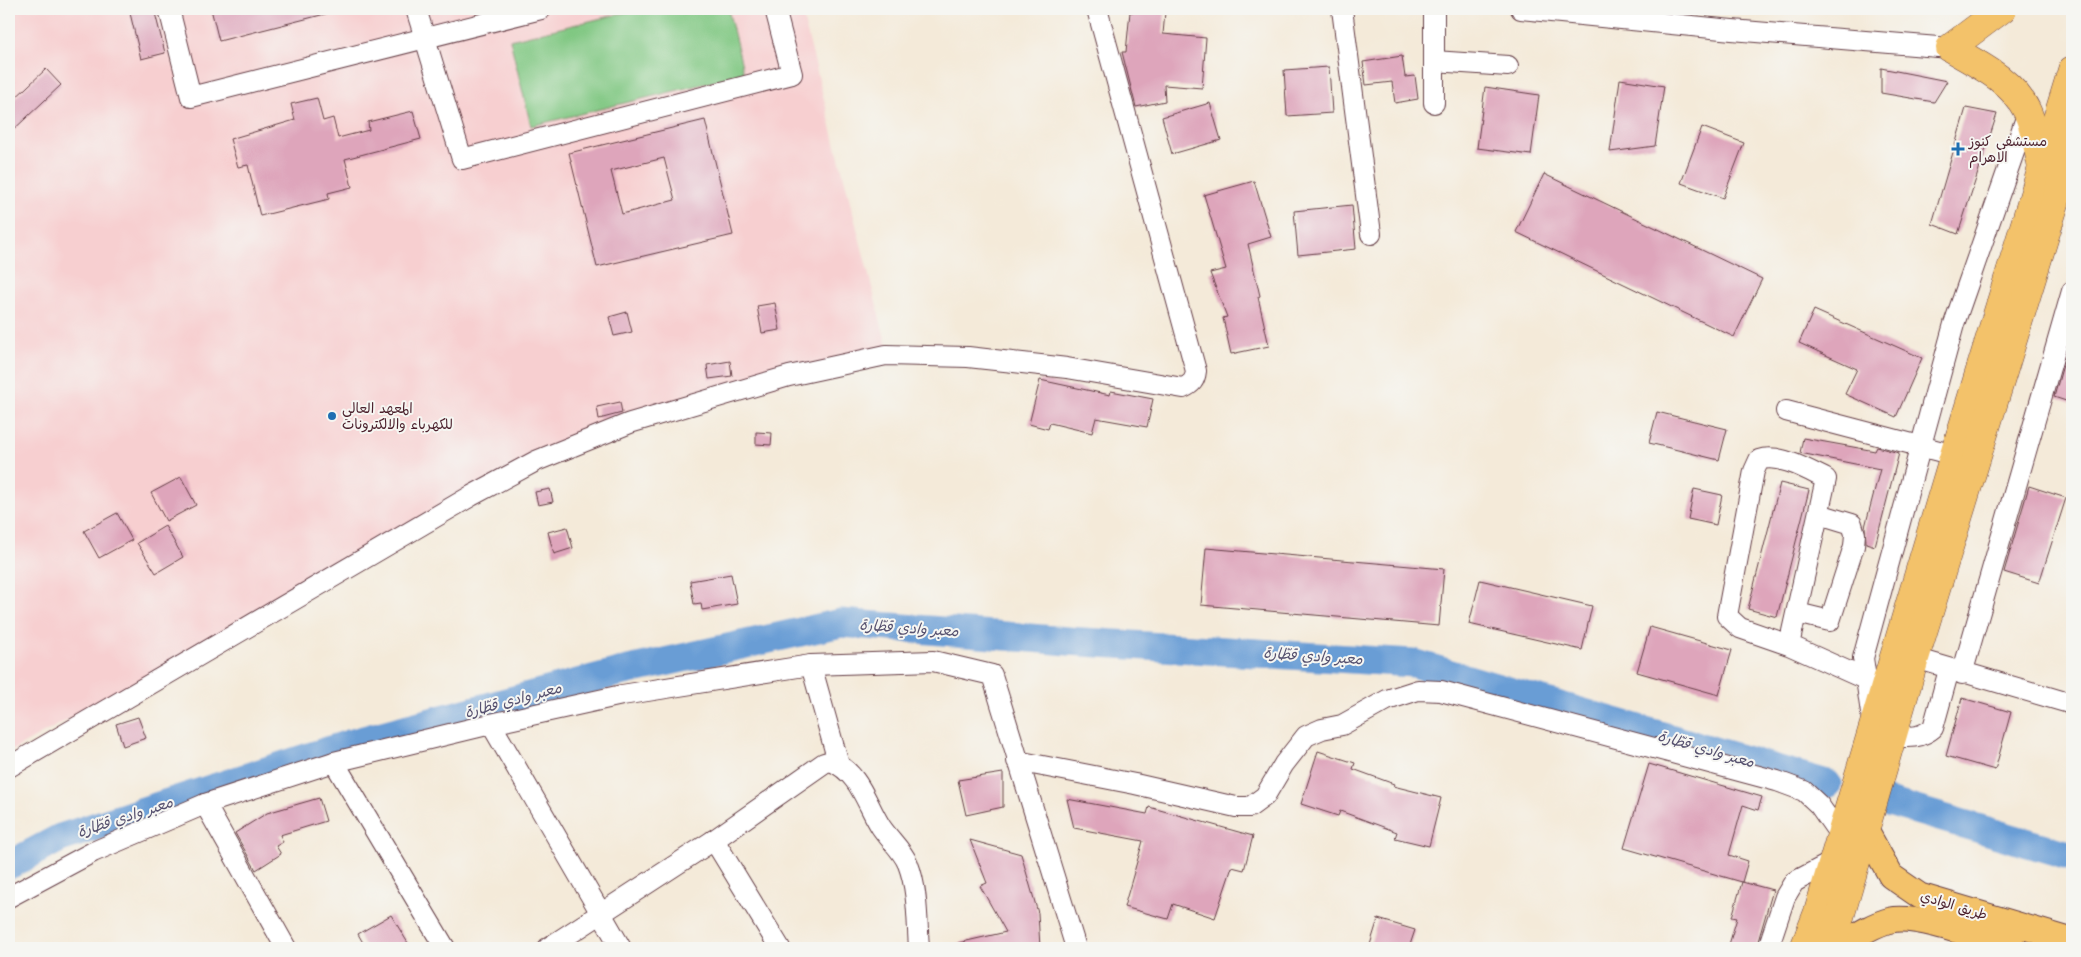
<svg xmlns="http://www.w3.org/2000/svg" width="2081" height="957" font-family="'Shantell Sans','Playpen Sans Arabic',sans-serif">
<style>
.built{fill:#f7cfd0}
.green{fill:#80c782;stroke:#657356}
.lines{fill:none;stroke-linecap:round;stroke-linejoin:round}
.river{stroke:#699dd5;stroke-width:29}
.building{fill:#dea5bb;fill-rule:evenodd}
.minor-casing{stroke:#643d45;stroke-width:22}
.major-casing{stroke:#643d45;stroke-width:27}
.highway-casing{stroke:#643d45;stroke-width:29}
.minor{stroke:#fff;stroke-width:20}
.major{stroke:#f3c26a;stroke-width:25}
.highway{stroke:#f3c26a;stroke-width:28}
.poi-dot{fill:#1f6fb2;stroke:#f6f6f2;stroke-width:2}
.labels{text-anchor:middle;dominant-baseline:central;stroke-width:4;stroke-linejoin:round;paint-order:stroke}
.poi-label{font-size:14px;fill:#4a1f2b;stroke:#f6f6f2;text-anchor:start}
.street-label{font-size:14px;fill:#4a1f2b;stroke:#f6f6f2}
.water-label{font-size:15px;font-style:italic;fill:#56516f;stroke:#f6f6f2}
</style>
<rect width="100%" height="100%" fill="#f6f6f2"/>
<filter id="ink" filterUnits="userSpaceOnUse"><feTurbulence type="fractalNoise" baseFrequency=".02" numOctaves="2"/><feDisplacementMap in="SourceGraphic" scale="10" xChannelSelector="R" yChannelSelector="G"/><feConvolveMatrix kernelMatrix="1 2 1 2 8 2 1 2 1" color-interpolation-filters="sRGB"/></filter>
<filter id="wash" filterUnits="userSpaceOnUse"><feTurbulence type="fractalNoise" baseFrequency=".0096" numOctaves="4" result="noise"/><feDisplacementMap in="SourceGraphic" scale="20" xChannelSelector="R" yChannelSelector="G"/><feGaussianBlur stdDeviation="1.12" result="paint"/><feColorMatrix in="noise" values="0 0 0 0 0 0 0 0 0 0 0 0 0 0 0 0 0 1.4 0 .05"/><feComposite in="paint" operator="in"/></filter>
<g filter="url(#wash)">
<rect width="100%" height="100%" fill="#f4ead9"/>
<!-- built -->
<path class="built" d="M9,9h792l87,341 -352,111 -527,291z"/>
<!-- green -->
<path class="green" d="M640,9h88l16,65 -213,52 -21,-86z"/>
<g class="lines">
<!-- river -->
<g class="river">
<path d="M1885,801l187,55"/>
<path d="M9,865l51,-27 292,-95 263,-70 226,-50 227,18 345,22 414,121"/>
</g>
</g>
<g id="blocks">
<!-- building -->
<g class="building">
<path d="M129,9h25l11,44 -24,6z"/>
<path d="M211,9h117l1,4 -110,28z"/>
<path d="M1130,12h35l-2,22 43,4 -4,50 -38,-3 1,16 -29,6 -14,-55h4z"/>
<path d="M1402,56l3,21 10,-1 3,23 -23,4 -3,-21 -26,3 -3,-23z"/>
<path d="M1329,67l3,46 -45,3 -3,-46z"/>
<path d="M1881,68l66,13 -13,21 -53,-9z"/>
<path d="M46,69l15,16 -52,49v-30z"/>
<path d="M1620,79l44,7 -9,60 -45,6z"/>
<path d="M1485,87l54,8 -8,60 -54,-7z"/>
<path d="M317,98l6,23 10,-3 5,20 31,-8 -1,-8 45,-11 8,28 -76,20 7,28 -24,6 1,6 -69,17 -12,-51 -10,2 -8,-28 65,-19 -4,-16z"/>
<path d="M1210,103l11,37 -49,14 -10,-37z"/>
<path d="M1966,108l31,6 -39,120 -26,-10z"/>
<path d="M705,120l28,115 -136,32 -28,-114zM664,158l11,42 -53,14 -11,-43z"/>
<path d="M1702,127l42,16 -21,55 -42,-15z"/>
<path d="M1544,174l218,105 -28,58 -218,-105z"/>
<path d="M1254,181l17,56 -23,7 12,52 -2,1 11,49 -38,8 -8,-36 4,-1 -17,-44 16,-4 -22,-74z"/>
<path d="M1352,205l4,44 -58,6 -4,-44z"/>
<path d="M775,303l5,27 -18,3 -5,-27z"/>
<path d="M1814,310l108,48 -26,59 -51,-23 12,-25 -58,-26z"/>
<path d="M627,312l5,20 -18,4 -5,-19z"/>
<path d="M2072,333v70l-18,-6z"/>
<path d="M730,361l2,15 -23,3 -2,-14z"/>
<path d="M1040,380l70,15 1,-4 42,8 -6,28 -51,-9 -4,15 -42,-10 -2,6 -19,-5z"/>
<path d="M620,402l2,11 -23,6 -2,-12z"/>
<path d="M1657,412l70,17 -8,31 -70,-17z"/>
<path d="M756,432l16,1 -1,12 -15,-1z"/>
<path d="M1803,438l72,13 2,-4 22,6 -24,93 -9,-3 -1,-16 15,-58 -80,-16z"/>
<path d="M181,477l15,28 -30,16 -15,-28z"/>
<path d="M1780,483l29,7 -32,127 -29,-8z"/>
<path d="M2029,486l37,12 -27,85 -35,-11z"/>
<path d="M550,489l3,13 -15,3 -3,-13z"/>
<path d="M1694,489l28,6 -6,30 -28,-6z"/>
<path d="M117,513l15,27 -33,18 -15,-27z"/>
<path d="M165,526l18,31 -27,16 -19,-30z"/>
<path d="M567,527l6,21 -19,6 -6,-22z"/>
<path d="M1206,548l238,21 -5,57 -238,-21z"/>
<path d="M731,574l6,30 -35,6 -1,-7 -7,1 -4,-23z"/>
<path d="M1480,580l112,26 -10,44 -113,-26z"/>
<path d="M1650,627l82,23 -13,45 -82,-23z"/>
<path d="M1962,698l49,14 -16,58 -49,-14z"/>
<path d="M138,717l8,21 -23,8 -7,-22z"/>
<path d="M1318,751l37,12 -2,6 41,15 -1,2 48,12 -12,48 -34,-8 2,-6 -57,-21 -2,5 -37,-12z"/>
<path d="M1649,764l113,33 -4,13 -15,-5 -14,50 19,6 -6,21 -118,-34z"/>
<path d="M1003,773v34l-37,8 -8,-35z"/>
<path d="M319,798l7,23 -46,14 3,7 -7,4 5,8 -25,16 -21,-37 32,-20z"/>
<path d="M1067,799l80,15 2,-7 104,29 -9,34 -12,-3 -17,51 -42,-14 -5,15 -44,-12 19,-66 -69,-13z"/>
<path d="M970,840l51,14 17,59 2,35h-81l-1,-5 48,-11 -26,-46 7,-3z"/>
<path d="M1742,882l31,8 -17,58h-28l9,-30 -5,-1z"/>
<path d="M391,915l20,33h-45l-8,-14z"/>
<path d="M1378,919l37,11 -6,18h-40z"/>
</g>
</g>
</g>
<g filter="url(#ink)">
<use href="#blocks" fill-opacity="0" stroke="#643d45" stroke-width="1"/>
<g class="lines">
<!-- minor casing -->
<g class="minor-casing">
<g id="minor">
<path d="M169,9l22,88 350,-88"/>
<path d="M416,9l46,150 330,-85 -17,-65"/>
<path d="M1342,9l29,225"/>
<path d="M1434,9v94"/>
<path d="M1521,9l211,21 218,18"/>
<path d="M1434,61l74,5"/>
<path d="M1786,411l168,44"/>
<path d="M1797,613l33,8 24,-75 1,-12 -3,-10 -33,-10"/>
<path d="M1789,645l37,-166c-18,-9 -47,-26 -67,-19l-5,11 -27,145 13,12 49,17 76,34"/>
<path d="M1915,658l157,46"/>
<path d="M811,665l28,100"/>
<path d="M1962,674l110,-383"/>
<path d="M1872,720l-9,-62 91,-334 74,-212"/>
<path d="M491,724l130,224"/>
<path d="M1892,737c16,0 28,2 41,-9l16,-58"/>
<path d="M1017,761l118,23 101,23h14l15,-11 19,-32 22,-28 16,-7 20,-4 45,-25 31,-10 23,1 336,90 27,10 15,14 21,30"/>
<path d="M334,762l111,186"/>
<path d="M9,767l462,-271 65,-35 94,-38 159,-47 97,-21 82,2 99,11 116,20c9,-4 12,-8 13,-17l-99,-362"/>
<path d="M205,804l81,144"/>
<path d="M714,840l66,108"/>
<path d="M9,897l84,-45 112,-48 129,-42 157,-38 131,-29 189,-30 122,-4 59,14 84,273"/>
<path d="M548,948l166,-108 110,-77 7,-2c29,12 35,43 50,66 8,12 22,24 27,37 10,26 9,57 11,84"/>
<path d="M1768,948l17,-51 9,-15 38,-20"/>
</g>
</g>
<!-- major casing -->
<g class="major-casing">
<g id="major">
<path d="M1865,829l26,47 29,20 152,45"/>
<path d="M1836,948c17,-10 35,-23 55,-28 27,-6 94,20 123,28"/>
</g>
</g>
<!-- highway casing -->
<g class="highway-casing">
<g id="highway">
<path d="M2002,9l-52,39c29,17 62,32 77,63 8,17 11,39 15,57"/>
<path d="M1804,948l14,-36 136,-457 118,-385"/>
<path d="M1831,948l84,-290 157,-510"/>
</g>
</g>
<!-- minor -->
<use href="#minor" class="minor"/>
<!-- major -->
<use href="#major" class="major"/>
<!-- highway -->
<use href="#highway" class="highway"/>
</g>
</g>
<!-- markers -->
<g class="poi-dot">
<path d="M1955.5 141.5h5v5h5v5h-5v5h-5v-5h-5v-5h5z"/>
<circle cx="332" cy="416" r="5"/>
</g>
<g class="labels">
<!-- poi labels -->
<g class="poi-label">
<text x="1969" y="141">مستشفى كنوز<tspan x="1969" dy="16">الاهرام</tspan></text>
<text x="342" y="408">المعهد العالي<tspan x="342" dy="16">للكهرباء والالكترونات</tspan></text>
</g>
<!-- street labels -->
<g class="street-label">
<text transform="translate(1954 905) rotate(17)">طريق الوادي</text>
</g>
<!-- water labels -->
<g class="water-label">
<text transform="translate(909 628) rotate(4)">معبر وادي قطّارة</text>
<text transform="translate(1313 656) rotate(4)">معبر وادي قطّارة</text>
<text transform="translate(513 700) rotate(-15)">معبر وادي قطّارة</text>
<text transform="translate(1706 749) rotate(16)">معبر وادي قطّارة</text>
<text transform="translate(125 817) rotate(-18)">معبر وادي قطّارة</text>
</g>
</g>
<!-- margin -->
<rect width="2081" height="957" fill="none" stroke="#f6f6f2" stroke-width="30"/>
</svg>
